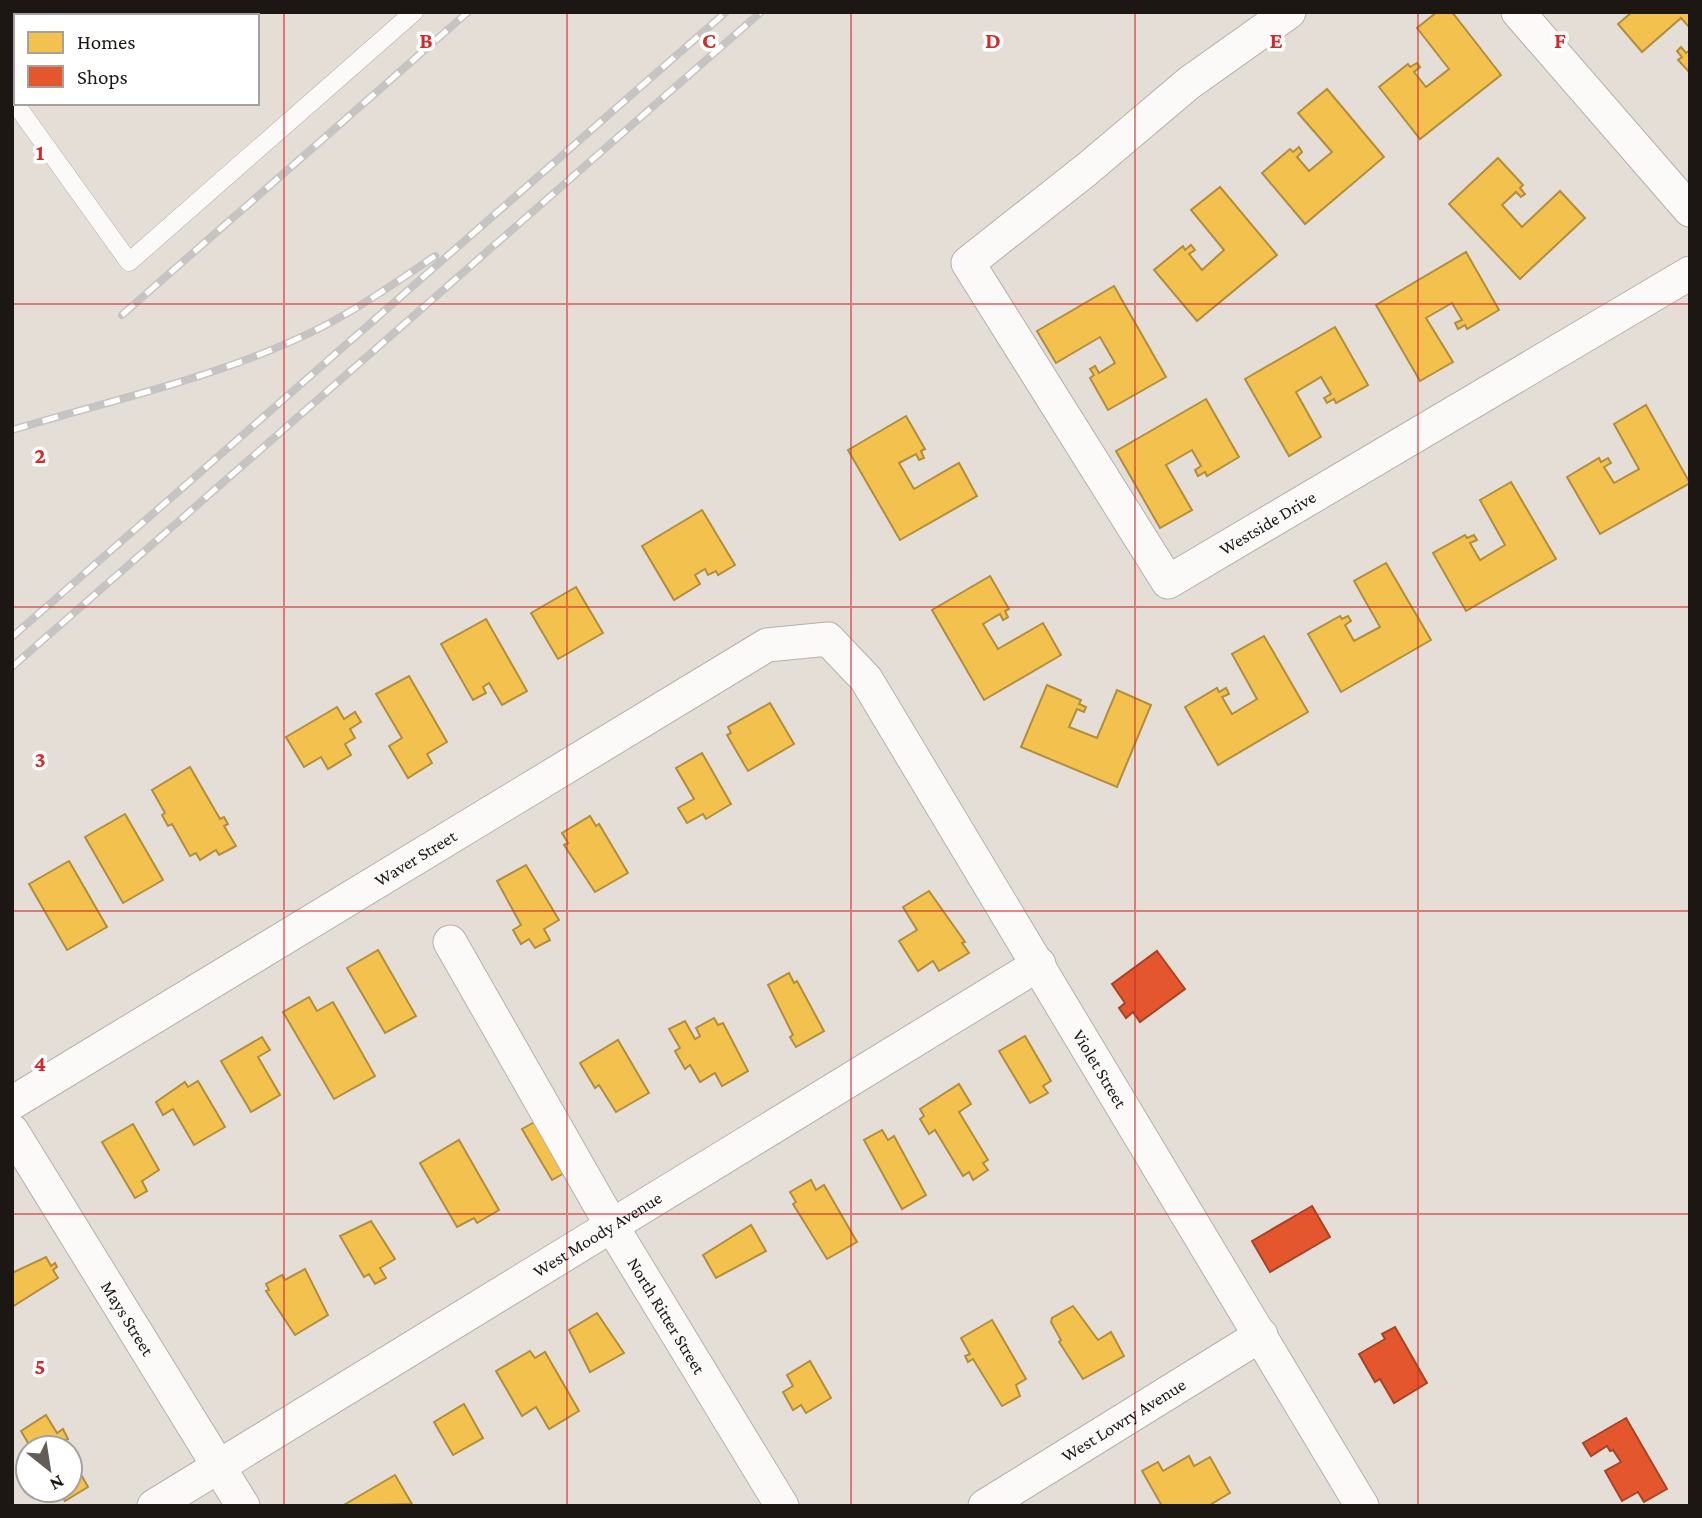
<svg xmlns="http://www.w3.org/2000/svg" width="1702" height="1518" font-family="'Crimson Pro',serif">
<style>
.homes{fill:#f2c14e;stroke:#b28e3c;stroke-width:2}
.shops{fill:#e4572e;stroke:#a84426;stroke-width:2}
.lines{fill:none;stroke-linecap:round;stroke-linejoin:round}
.service-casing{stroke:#b6b0aa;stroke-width:19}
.minor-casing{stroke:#b6b0aa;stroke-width:35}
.service{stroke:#fbfaf9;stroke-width:18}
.minor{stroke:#fbfaf9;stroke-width:33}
.rail-casing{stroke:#c6c4c2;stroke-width:8}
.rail{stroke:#fff;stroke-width:5;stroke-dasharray:16;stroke-linecap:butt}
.grid{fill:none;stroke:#d62828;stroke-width:2;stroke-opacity:0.55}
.labels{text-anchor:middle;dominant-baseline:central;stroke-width:7;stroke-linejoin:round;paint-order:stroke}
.street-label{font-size:18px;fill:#1c1713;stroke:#fff}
.grid-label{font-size:23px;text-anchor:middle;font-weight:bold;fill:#d62828;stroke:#fff;stroke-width:7;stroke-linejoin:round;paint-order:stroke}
</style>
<rect width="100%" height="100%" fill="#e5ded7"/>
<!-- homes -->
<g class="homes">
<path d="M1437,12h15l49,63 -81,64 -41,-52 29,-23 2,3 7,-4 3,4 -6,5 12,15 23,-18 -32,-41z"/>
<path d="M1632,12h58v16l-9,-10 -39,34 -24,-28z"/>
<path d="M1681,47l5,6 4,-3v23l-12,-13 4,-3 -5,-6z"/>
<path d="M1327,89l57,68 -79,67 -43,-51 28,-24 3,3 6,-5 3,5 -5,5 12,14 23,-19 -34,-39z"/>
<path d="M1498,158l25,27 -3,3 5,6 -4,3 -5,-5 -14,13 20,22 38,-36 25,27 -65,61 -71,-75z"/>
<path d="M1220,187l57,68 -80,66 -43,-51 29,-24 2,4 6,-5 4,5 -6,4 13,16 22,-20 -33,-40z"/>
<path d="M1466,252l33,58 -32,19 -2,-4 -7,4 -3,-6 7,-3 -10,-17 -26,15 27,44 -33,19 -44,-76z"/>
<path d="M1114,286l52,91 -58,33 -18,-32 4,-3 -4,-6 5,-3 4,7 16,-10 -15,-26 -44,26 -19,-32z"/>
<path d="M1335,327l33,58 -32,18 -2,-4 -7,4 -3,-5 7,-4 -10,-17 -25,15 25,45 -32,19 -44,-77z"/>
<path d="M1206,399l33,58 -32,19 -2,-4 -7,4 -3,-6 6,-4 -9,-16 -26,15 26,45 -32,18 -44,-77z"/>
<path d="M1646,405l44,78 -90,51 -33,-57 32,-19 2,4 7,-4 3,5 -7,4 10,16 25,-14 -25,-45z"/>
<path d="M906,416l19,33 -4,2 3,7 -5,2 -3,-6 -17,9 15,26 45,-26 18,33 -77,44 -52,-90z"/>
<path d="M1511,482l45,77 -90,52 -33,-58 32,-18 2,3 7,-3 3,5 -7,3 10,17 25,-15 -25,-45z"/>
<path d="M702,510l33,55 -17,10 -2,-4 -8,4 -3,-6 -10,6 5,9 -26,16 -32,-54z"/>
<path d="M1386,563l45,77 -90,52 -33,-58 32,-18 2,3 6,-3 3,5 -6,4 9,16 26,-14 -26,-46z"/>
<path d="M990,576l19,33 -4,2 3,6 -5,3 -3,-6 -17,10 15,25 45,-26 18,32 -77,45 -52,-90z"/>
<path d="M576,587l27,46 -45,26 -27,-46z"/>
<path d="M486,619l41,72 -25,14 -13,-22 -6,4 3,6 -13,7 -32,-56z"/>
<path d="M1264,636l44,76 -90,53 -33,-58 32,-19 2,4 7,-4 3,6 -7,3 10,17 25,-15 -25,-45z"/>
<path d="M409,676l38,66 -20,12 5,9 -24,15 -19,-32 13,-8 -26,-44z"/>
<path d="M1047,685l34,15 -2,4 7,3 -2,5 -7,-3 -8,18 28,11 20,-48 34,15 -34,82 -96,-40z"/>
<path d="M770,703l24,41 -46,27 -21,-36 4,-2 -3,-6z"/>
<path d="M337,707l7,12 11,-7 6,10 -11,7 5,9 -10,6 6,11 -23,14 -7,-12 -17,10 -18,-30z"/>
<path d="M702,753l29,51 -25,15 -3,-5 -16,9 -9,-15 16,-9 -18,-31z"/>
<path d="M190,767l30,52 4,-2 4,7 -4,2 12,20 -17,9 -3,-5 -16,10 -4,-7 -6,3 -18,-32 -4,2 -6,-11 3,-2 -13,-23z"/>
<path d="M125,814l38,66 -40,23 -38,-66z"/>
<path d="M590,816l6,10 3,-2 29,49 -33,19 -31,-47 4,-2 -6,-10z"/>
<path d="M69,861l38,66 -40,23 -38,-66z"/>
<path d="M526,865l33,55 -15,9 6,11 -15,8 -6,-9 -8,5 -8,-14 8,-5 -24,-44z"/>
<path d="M929,891l36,51 -3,1 7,10 -30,18 -6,-10 -15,10 -19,-30 18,-11 -14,-23z"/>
<path d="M378,950l38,66 -31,17 -38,-65z"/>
<path d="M789,973l5,10 3,-2 27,50 -28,16 -6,-10 3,-2 -25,-50z"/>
<path d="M309,997l8,14 16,-9 42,74 -41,23 -51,-87z"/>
<path d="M714,1018l4,7 5,-2 25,48 -26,15 -7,-13 -15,9 -10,-17 -5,4 -10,-18 5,-3 -11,-19 16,-8 10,18 5,-3 -4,-8z"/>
<path d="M1025,1036l26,45 -8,5 5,7 -18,10 -31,-52z"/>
<path d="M262,1037l8,13 -12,7 22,38 -29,17 -30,-51z"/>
<path d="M618,1040l31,53 -33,19 -17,-27 -4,3 -15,-25z"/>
<path d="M198,1081l27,46 -31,18 -21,-36 -10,6 -7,-13 29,-20 3,5z"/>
<path d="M959,1084l12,20 -12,8 29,48 -5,3 5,7 -15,10 -4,-8 -6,4 -28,-46 -6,4 -9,-15 4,-3 -4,-7z"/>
<path d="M545,1116l30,51 -23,13 -30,-51z"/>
<path d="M133,1124l26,46 -17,11 5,10 -12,7 -33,-56z"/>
<path d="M882,1130l6,10 6,-4 32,59 -24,14 -38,-69z"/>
<path d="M459,1140l40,70 -22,13 -3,-5 -17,9 -37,-64z"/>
<path d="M811,1180l5,10 8,-5 33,57 -30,17 -34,-55 3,-2 -6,-10z"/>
<path d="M371,1221l24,38 -15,9 6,10 -11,6 -6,-10 -5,3 -24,-41z"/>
<path d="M751,1225l15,26 -50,27 -13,-23z"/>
<path d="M46,1257l5,9 4,-3 2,4 -4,3 5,8 -46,29v-34z"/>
<path d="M305,1269l23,46 -33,20 -29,-44 3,-1 -3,-6 16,-9 3,5z"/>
<path d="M1073,1306l25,34 13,-8 13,24 -41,23 -24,-37 2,-2 -10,-18 1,-4z"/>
<path d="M597,1313l27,40 -34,19 -21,-42z"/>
<path d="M992,1320l34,59 -10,6 4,11 -18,10 -29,-47 -5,3 -3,-6 5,-2 -9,-16z"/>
<path d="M530,1351l5,7 10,-6 34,59 -30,18 -13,-22 -14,9 -26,-45z"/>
<path d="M810,1361l21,37 -25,15 -5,-8 -8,5 -10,-18 10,-6 -6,-11z"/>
<path d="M464,1404l19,34 -30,17 -19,-33z"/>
<path d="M46,1415l11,18 6,-4 5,10 -6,3 4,6h-35l-10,-17z"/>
<path d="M70,1455l18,32 -23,14 -8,-11h13z"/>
<path d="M1189,1456l5,10 16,-9 20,36 -22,13h-46l-20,-35 16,-9 5,9z"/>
<path d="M395,1475l17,29 -70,2z"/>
</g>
<!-- shops -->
<g class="shops">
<path d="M1157,951l28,38 -45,33 -7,-10 -7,6 -7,-10 6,-5 -13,-19z"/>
<path d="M1312,1206l18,31 -60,35 -18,-31z"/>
<path d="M1395,1327l32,56 -33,20 -14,-24 -5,3 -16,-28 26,-15 -3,-5z"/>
<path d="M1626,1418l41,71 -23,13 -6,-10 -16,9 -17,-30 16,-9 -8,-12 -3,1 -3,-5 -16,10 -8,-13z"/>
</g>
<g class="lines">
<!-- service casing -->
<g class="service-casing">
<path id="service" d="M12,99l117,163 285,-250"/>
</g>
<!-- minor casing -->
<g class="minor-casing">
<g id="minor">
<path id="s1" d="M1289,12l-100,71 -103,87 -118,93 200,319 522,-309"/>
<path d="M1518,12l172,198"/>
<path id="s2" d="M450,942l163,286 169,278"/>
<path id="s3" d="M12,1103l755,-458 61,-6 38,40 496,827"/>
<path id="s4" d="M12,1131l231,375"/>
<path id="s5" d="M154,1506l885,-542"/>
<path id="s6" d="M985,1506l276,-171"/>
</g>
</g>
<!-- service -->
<use href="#service" class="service"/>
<!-- minor -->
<use href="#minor" class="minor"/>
<!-- rail casing -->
<g class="rail-casing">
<g id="rail">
<path d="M122,315l346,-303"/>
<path d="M12,430c103,-31 213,-54 310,-103 39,-20 76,-46 113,-71"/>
<path d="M12,637l714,-625"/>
<path d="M12,667l749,-655"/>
</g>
</g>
<!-- rail -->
<use href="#rail" class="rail"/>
</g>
<!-- grid -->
<path class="grid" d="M284,12v1494M567,12v1494M851,12v1494M1135,12v1494M1418,12v1494M12,304h1678M12,607h1678M12,911h1678M12,1214h1678"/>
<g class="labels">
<!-- street labels -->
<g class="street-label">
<text stroke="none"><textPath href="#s1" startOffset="900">Westside Drive</textPath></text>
<text stroke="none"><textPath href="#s3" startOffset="472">Waver Street</textPath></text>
<text stroke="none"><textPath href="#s3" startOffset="1454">Violet Street</textPath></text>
<text stroke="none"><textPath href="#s5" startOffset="520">West Moody Avenue</textPath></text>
<text stroke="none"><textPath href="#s2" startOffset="432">North Ritter Street</textPath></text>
<text stroke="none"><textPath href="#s4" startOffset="220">Mays Street</textPath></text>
<text stroke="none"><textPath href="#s6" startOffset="163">West Lowry Avenue</textPath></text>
</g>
</g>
<g class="grid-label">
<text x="426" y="48">B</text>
<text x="709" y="48">C</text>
<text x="993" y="48">D</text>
<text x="1276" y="48">E</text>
<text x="1560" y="48">F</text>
<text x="40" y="160">1</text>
<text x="40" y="463">2</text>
<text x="40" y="767">3</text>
<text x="40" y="1071">4</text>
<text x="40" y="1374">5</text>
</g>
<!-- border -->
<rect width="1702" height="1518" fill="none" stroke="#1c1713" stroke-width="28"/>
<!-- legend -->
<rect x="14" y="14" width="245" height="91" fill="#ffffff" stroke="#a4a2a1" stroke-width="2"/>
<rect x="28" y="32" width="35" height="21" fill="#f2c14e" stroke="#a4a2a1" stroke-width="2"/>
<text x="77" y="49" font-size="21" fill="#1c1713">Homes</text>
<rect x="28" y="66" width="35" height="21" fill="#e4572e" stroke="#a4a2a1" stroke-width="2"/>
<text x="77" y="84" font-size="21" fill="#1c1713">Shops</text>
<!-- north arrow -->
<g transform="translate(49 1469) rotate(150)"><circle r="33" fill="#ffffff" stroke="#a4a2a1" stroke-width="2"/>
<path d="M0-5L12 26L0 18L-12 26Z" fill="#625d58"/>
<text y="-10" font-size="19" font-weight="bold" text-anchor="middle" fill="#1c1713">N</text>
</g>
</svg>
